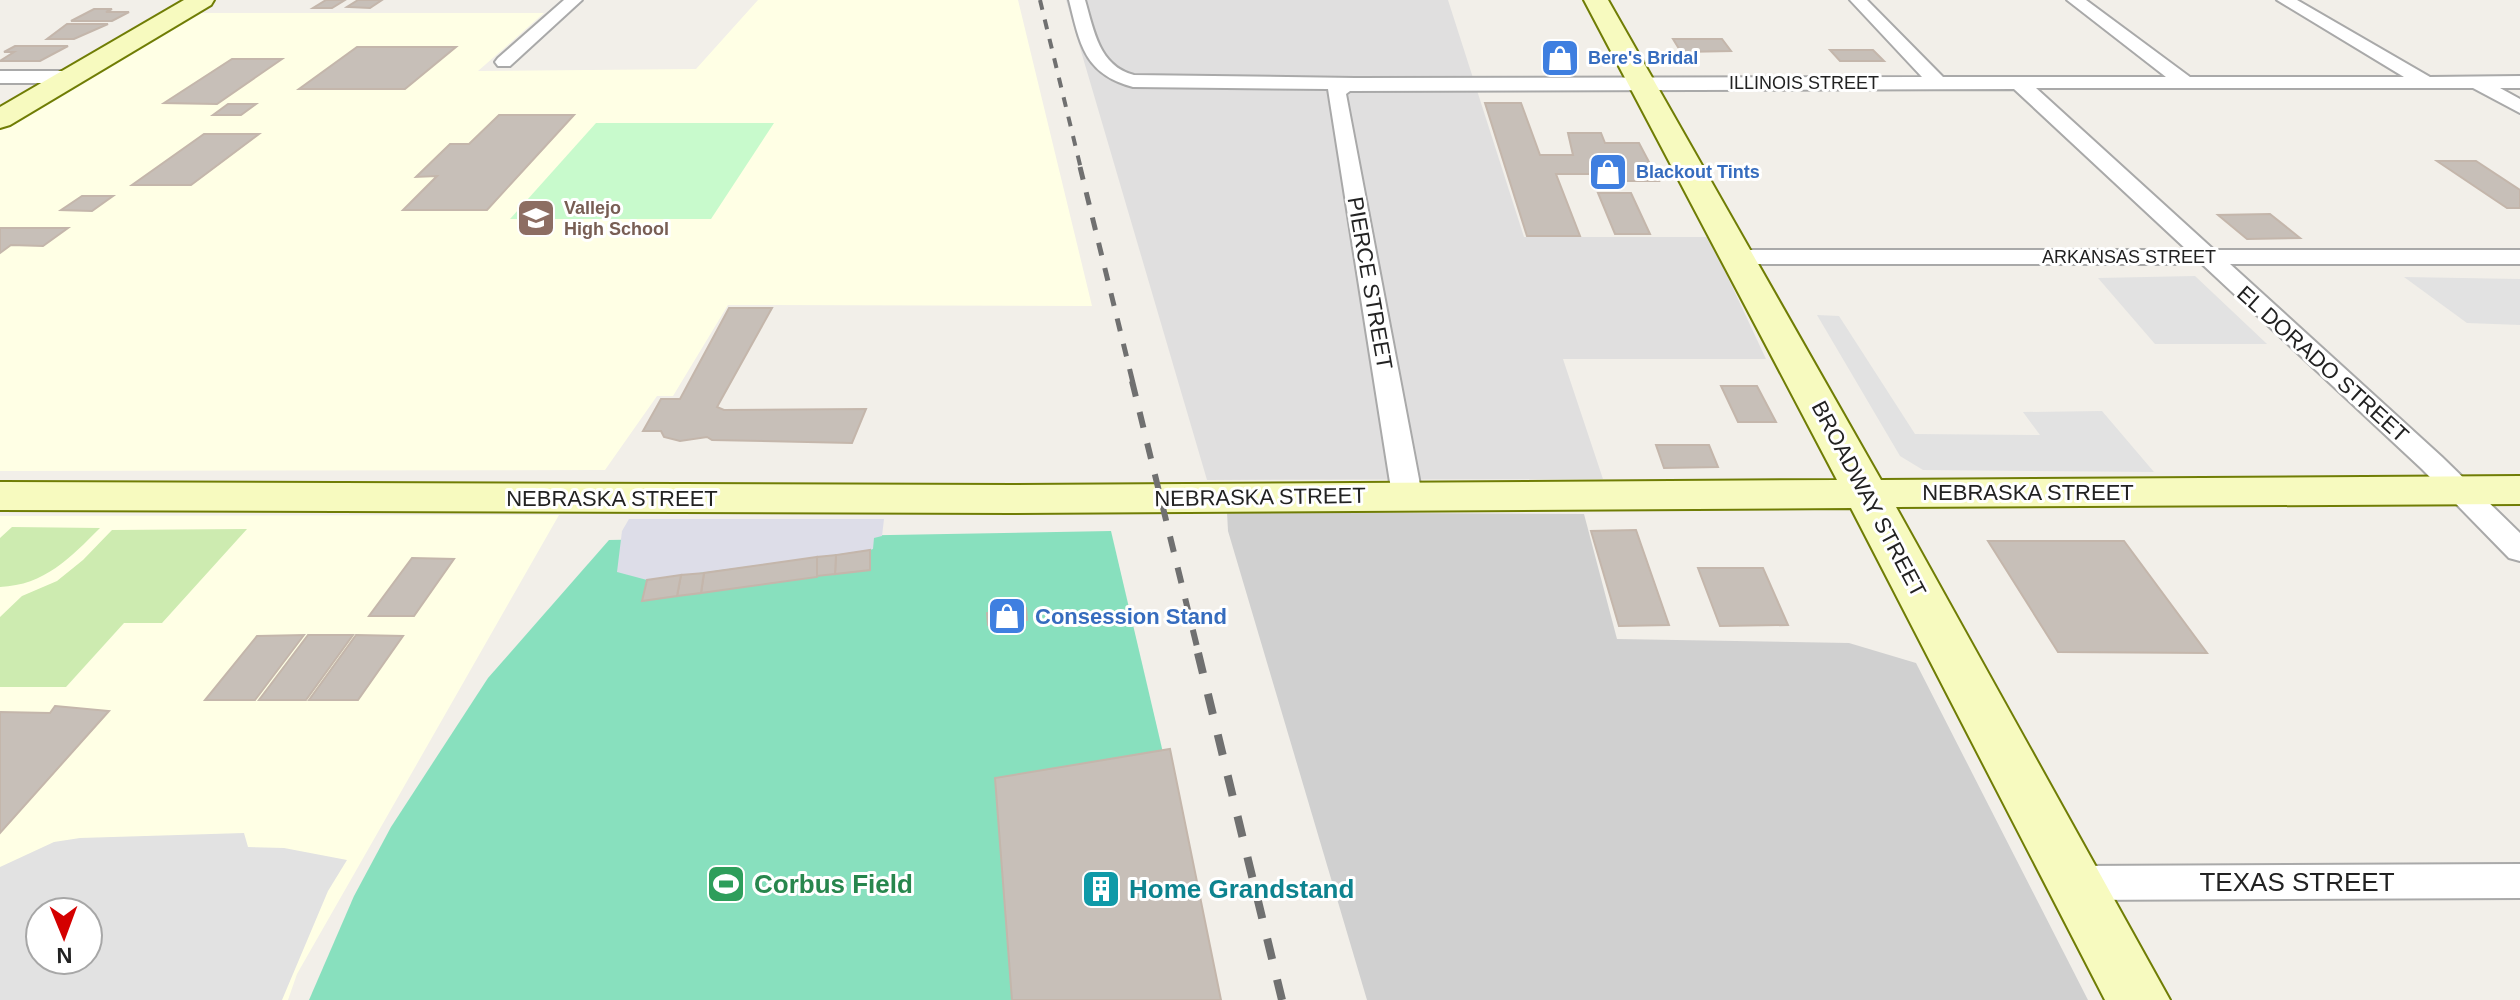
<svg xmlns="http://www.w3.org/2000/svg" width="2520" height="1000" font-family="Helvetica,sans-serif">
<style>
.residential{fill:#e0dfdf}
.education{fill:#ffffe5;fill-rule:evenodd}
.religious{fill:#d0d0d0}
.grass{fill:#cdebb0}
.park{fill:#c8facc}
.pitch{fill:#88e0be}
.parking{fill:#e2e2e2;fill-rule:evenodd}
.plaza{fill:#dddde8}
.building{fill:#c7bfb8;stroke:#c4b6ab;stroke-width:2}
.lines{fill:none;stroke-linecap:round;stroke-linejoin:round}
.street-casing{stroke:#a9a9a9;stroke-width:4}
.secondary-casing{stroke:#707d05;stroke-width:4}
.street{fill:#fff;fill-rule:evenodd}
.secondary{fill:#f7fabf;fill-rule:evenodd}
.rail-far3{stroke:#707070;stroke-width:4;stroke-dasharray:10 10;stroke-linecap:butt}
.rail-far2{stroke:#707070;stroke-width:5;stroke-dasharray:13 13;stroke-linecap:butt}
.rail-far1{stroke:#707070;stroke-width:6;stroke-dasharray:16 16;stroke-linecap:butt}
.rail{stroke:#707070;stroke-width:8;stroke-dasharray:21 21;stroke-linecap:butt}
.labels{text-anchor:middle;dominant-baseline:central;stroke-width:6;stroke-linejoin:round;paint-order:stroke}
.far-shop-label{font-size:18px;font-weight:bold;fill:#366cbe;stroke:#fff;text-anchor:start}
.far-street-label{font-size:18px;fill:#222;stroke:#fff}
.far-education-label{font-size:18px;font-weight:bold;fill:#785e54;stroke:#fff;text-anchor:start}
.street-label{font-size:22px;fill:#222;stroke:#fff}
.shop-label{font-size:22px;font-weight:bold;fill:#366cbe;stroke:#fff;text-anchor:start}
.near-street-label{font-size:26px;fill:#222;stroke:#fff}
.near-leisure-label{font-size:26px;font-weight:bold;fill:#27864d;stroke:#fff;text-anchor:start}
.near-culture-label{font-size:26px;font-weight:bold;fill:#0d838f;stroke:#fff;text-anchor:start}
</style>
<rect width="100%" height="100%" fill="#f2efe9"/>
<!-- residential -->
<path class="residential" d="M1066,0h382l76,237h185l57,122h-203l40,120 -396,1z"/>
<!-- education -->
<g class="education">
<path d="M758,0h260l74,306 -364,-1 -55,91h-16l-52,74 -605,1v-341l192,-117h352l-66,58 218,-2z"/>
<path d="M559,515l-262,459 -9,26h-288v-484zM40,912h48v48h-48z"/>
</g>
<!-- religious -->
<path class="religious" d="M1227,512l357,2 33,125 232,4 67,20 172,337h-721l-139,-469z"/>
<!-- grass -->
<g class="grass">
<path d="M12,527l88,1c-30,30 -55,57 -100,59v-49z"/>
<path d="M247,529l-85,94h-38l-58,64h-66v-70l22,-21 35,-15 26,-21 29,-30z"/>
</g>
<!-- park -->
<path class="park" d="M596,123h178l-63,96h-201z"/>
<!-- pitch -->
<path class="pitch" d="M1111,531l110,469h-912l45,-104 37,-69 97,-149 121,-138z"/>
<!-- parking -->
<g class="parking">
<path d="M2195,276l72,68h-112l-57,-66z"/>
<path d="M2404,277l116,2v46l-53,-2z"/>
<path d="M1817,315l22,1 76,118 125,1 -17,-23 79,-1 52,61 -231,-2 -23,-14z"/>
<path d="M244,833l4,14 36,1 63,12 -19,31 -46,109h-282v-133l54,-25 26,-4zM40,912h48v48h-48z"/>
</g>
<!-- plaza -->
<path class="plaza" d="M629,519h255l-2,17 -8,2 -1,11 -3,1 -223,30 -30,-8 5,-41z"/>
<!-- building -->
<g class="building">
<path d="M326,0h19l-13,8h-19z"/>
<path d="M358,0h24l-12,8 -23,-1z"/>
<path d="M94,9h18l-6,3h23l-17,9h-41z"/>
<path d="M67,24h41l-34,15h-27z"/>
<path d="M1673,39h49l9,12 -50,1z"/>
<path d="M15,46h53l-28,15h-40l14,-9h-10z"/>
<path d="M357,47h99l-51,42h-106z"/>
<path d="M1830,50h43l11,11h-44z"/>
<path d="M232,59h50l-65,45 -53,-1z"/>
<path d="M1485,103h36l19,52h33l-5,-22h33l4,10h34l20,38h-36l-2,-4h-14l-2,-3h-49l24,62h-53z"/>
<path d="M228,104h28l-15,11h-28z"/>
<path d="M499,115h75l-87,95h-84l34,-34 -21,1 34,-33h19z"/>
<path d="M204,134h55l-68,51h-59z"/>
<path d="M2437,161h39l44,29v18h-13z"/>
<path d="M1598,193h33l19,41h-35z"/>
<path d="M82,196h31l-21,15 -31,-1z"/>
<path d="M2270,214l30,24 -53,1 -29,-24z"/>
<path d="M0,228h68l-25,18 -32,-1 -11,8z"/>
<path d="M729,308h43l-55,99 7,3 142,-1 -14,34 -140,-3 -5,-3 -27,4 -16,-4 -3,-6h-18l18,-32h19z"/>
<path d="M1721,386h36l19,36h-38z"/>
<path d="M1656,445h53l9,22 -54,1z"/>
<path d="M1636,530l33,95 -50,1 -28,-95z"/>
<path d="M1988,541h136l83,112 -149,-1z"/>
<path d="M870,550v20l-35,4 1,-19z"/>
<path d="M836,555l-1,19 -18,2v-19z"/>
<path d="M817,557v20l-116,16 3,-20z"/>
<path d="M412,558l42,1 -40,57h-45z"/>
<path d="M1698,568h65l25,57 -68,1z"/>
<path d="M704,573l-3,20 -24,3 4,-21z"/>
<path d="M681,575l-4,21 -35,5 5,-21z"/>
<path d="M1026,608l1,12 -39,5 -1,-12z"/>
<path d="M304,635l-49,65h-50l52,-64z"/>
<path d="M308,635h45l-47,65h-47z"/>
<path d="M356,635l47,1 -45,64h-49z"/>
<path d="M55,706l54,5 -109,122v-121l50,1z"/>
<path d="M1170,749l51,251h-209l-17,-222z"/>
</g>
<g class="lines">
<!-- street casing -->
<g class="street-casing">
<g id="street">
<path d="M564,0h18l-72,66h-12l-3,-4 3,-4z"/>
<path d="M1069,0h16c9,31 14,66 49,75l221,3 567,-1 -72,-77h17l76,77h223l-99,-77h19l104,77h214l-127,-77h20l133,77 90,-1v12h-20l20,11v14l-47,-25h-437l178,162h306v14h-290l212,193 78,76v28l-11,-3 -87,-89 -220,-205h-463l-8,-2 -4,-5 4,-5 8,-2h448l-173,-161 -664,2 -4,3 76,401 -4,7 -11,2 -11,-2 -4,-7 -64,-406 -195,-2c-49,-13 -53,-43 -64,-87z"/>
<path d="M0,71h72l9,6 -9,6h-72z"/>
<path d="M2520,864v34l-445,2 -14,-5 -6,-12 6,-12 14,-5z"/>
</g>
</g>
<!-- secondary casing -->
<g class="secondary-casing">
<g id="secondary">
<path d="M184,0h30l-3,5 -201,120 -10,3v-21z"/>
<path d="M1584,0h24l273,480 639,-4v28l-624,3 274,493h-65l-254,-492 -837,5 -1014,-3v-28l1014,3 823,-5z"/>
</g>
</g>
<!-- street -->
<use href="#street" class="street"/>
<!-- secondary -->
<use href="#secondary" class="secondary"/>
<!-- rail-far3 -->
<path class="rail-far3" d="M1040,0l41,169"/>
<!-- rail-far2 -->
<path class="rail-far2" d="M1080,167l53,216"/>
<!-- rail-far1 -->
<path class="rail-far1" d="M1132,381l67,274"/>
<!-- rail -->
<path class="rail" d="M1198,653l84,347"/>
</g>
<!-- icons -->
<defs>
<g id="shop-square" transform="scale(2)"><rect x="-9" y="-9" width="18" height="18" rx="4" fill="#3f7fe0" stroke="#fff"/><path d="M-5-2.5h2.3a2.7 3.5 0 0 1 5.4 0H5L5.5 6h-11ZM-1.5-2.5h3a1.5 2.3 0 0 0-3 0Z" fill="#fff"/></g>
<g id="school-square" transform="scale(2)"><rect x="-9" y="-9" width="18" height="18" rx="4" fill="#8d6e63" stroke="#fff"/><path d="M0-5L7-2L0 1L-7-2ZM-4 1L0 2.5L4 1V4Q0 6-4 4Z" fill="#fff"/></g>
<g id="stadium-square" transform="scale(2)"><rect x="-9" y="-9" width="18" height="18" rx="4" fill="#2e9e5b" stroke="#fff"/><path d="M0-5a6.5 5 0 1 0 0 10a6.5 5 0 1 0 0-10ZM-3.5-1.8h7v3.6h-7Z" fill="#fff"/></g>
<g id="building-square" transform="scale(2)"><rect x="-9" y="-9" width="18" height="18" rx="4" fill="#0f9aa8" stroke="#fff"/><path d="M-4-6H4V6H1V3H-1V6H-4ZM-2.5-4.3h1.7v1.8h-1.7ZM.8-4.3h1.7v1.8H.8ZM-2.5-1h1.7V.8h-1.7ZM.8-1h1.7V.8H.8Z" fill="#fff"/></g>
</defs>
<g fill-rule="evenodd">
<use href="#shop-square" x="1560" y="58"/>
<use href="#shop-square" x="1608" y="172"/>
<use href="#school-square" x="536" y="218"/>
<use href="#shop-square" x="1007" y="616"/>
<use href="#stadium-square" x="726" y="884"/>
<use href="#building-square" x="1101" y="889"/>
</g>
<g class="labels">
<!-- far-shop labels -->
<g class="far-shop-label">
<text x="1588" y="58">Bere's Bridal</text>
<text x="1636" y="172">Blackout Tints</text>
</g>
<!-- far-street labels -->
<g class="far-street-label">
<text x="1804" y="83">ILLINOIS STREET</text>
<text x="2129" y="257">ARKANSAS STREET</text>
</g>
<!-- far-education labels -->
<g class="far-education-label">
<text x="564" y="208">Vallejo<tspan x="564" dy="21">High School</tspan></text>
</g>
<!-- street labels -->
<g class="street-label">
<text transform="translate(1370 283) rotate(80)">PIERCE STREET</text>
<text transform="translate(2323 364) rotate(42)">EL DORADO STREET</text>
<text x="2028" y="492">NEBRASKA STREET</text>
<text transform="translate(1260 497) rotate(-1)">NEBRASKA STREET</text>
<text x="612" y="498">NEBRASKA STREET</text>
<text transform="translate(1869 499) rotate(62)">BROADWAY STREET</text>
</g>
<!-- shop labels -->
<g class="shop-label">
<text x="1035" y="616">Consession Stand</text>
</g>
<!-- near-street labels -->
<g class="near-street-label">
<text x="2297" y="882">TEXAS STREET</text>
</g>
<!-- near-leisure labels -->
<g class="near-leisure-label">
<text x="754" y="884">Corbus Field</text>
</g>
<!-- near-culture labels -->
<g class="near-culture-label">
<text x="1129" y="889">Home Grandstand</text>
</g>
</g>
<!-- north arrow -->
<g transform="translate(64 936) rotate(179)"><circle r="38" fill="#ffffff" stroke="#a7a7a7" stroke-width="2"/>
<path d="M0-6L14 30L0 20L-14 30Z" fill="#d40000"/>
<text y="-12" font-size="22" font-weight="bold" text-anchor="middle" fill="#222222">N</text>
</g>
</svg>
